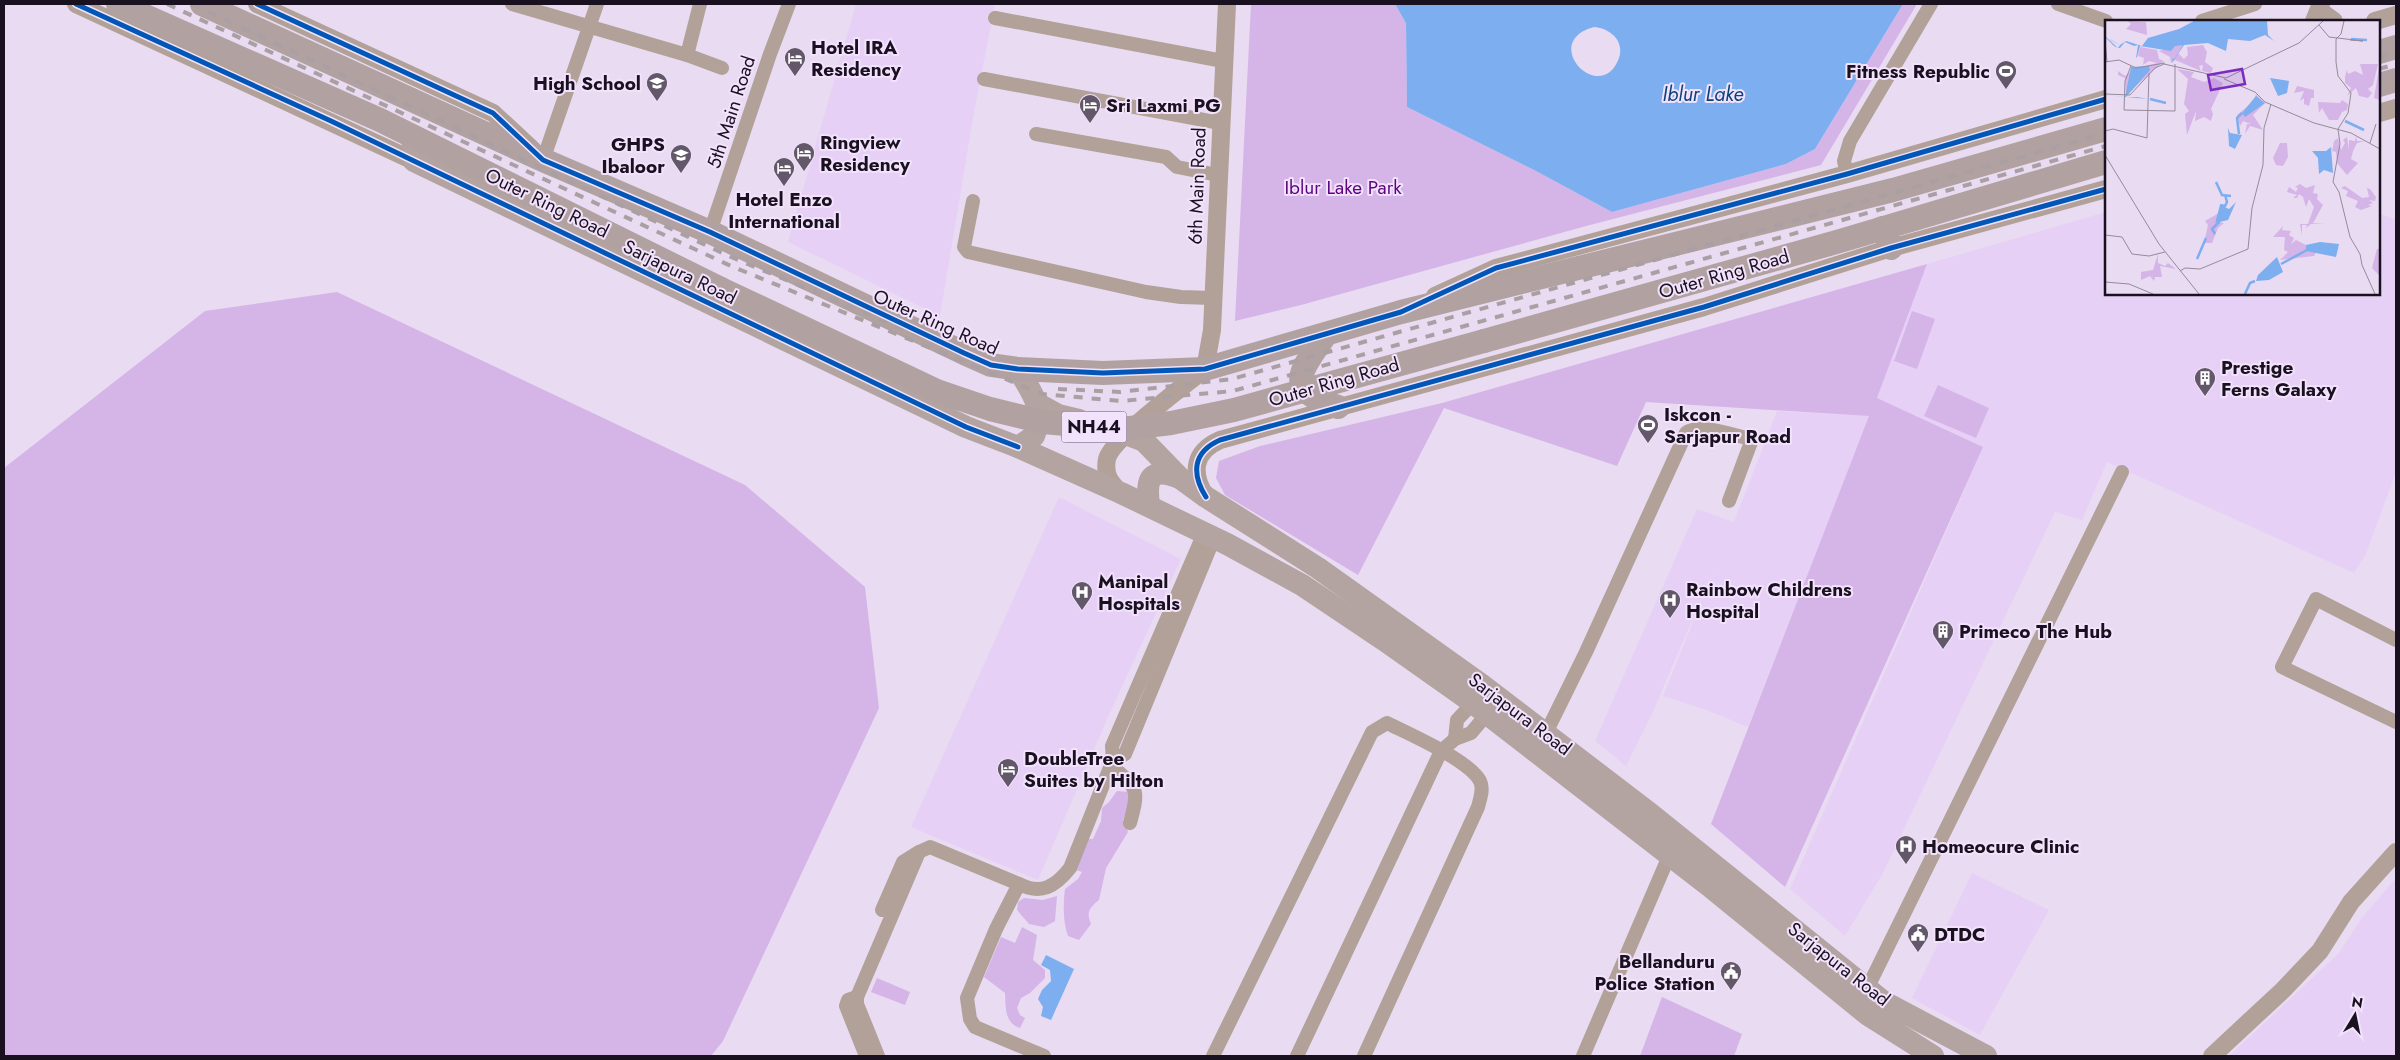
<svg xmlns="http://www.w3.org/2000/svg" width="2400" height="1060" font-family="Jost,sans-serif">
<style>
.built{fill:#e7d0f5}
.green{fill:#d5b4e8}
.water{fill:#7caef0;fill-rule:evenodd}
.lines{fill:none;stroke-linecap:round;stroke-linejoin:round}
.minor{stroke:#b1a198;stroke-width:14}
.tertiary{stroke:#b1a198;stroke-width:18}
.primary{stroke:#b3a4a1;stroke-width:22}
.trunk{stroke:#b1a2a1;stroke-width:24}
.rail{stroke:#aa9fa3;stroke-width:4;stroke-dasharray:9 9;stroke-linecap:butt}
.trunk-bridge{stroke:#b1a2a1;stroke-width:24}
.cycleway-casing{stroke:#f2e2fc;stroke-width:8}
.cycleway{stroke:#0057b8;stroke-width:5}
.labels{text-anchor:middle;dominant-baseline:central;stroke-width:4;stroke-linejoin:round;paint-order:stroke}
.shield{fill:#f2e2fc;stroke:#5b5062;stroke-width:1}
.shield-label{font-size:18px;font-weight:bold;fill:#1a1120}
.poi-label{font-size:19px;font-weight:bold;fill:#1a1120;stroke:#f2e2fc;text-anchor:start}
.street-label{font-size:19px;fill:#1a1120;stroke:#f2e2fc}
.park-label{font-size:19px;fill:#5c057e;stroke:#f2e2fc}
.water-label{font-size:20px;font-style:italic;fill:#084277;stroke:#f2e2fc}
.inset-river{fill:none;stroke:#7caef0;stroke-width:2.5}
.inset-road{fill:none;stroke:#968a9d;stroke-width:1}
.view{fill:#7b2cbf;fill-opacity:0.15;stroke:#7b2cbf;stroke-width:2.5}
.inset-edge{fill:none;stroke:#1a1120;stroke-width:2.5}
</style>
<rect width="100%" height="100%" fill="#e9dbf1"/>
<!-- built -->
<g class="built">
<path d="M856,4h139l-21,108 -34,204 -152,-74z"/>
<path d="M2106,212v82h273v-81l17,7v252l-30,82 -12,19 -247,-111 -25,58 -27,-8 -172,361 -38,63 -55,-47 193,-442 -106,-49 50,-134z"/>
<path d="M1777,411l93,5 -122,311 -44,-18 -41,-13 53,-131 -65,151 -25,50 -31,-25 102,-232 37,13z"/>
<path d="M1059,497l122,62 -73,158 -70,163 -127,-53z"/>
<path d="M1972,873l77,37 -69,125 -68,-37z"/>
<path d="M2396,878v178h-167l110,-103 22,-34z"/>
</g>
<!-- green -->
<g class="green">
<path d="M1251,4h144l11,19 1,84 129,64 76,41 174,-48 29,-15 88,-145h14l-96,161 -235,61 -285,79 -66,16z"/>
<path d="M1927,264l-50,134 106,49 -198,440 -74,-63 158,-408 -223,-14 -29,64 -173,-58 -86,167 -133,-80 -9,-17 3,-17 41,-15 182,-43z"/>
<path d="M337,292l408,193 120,102 14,121 -156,333 -12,15h-707v-588l201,-157z"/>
<path d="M1912,311l23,8 -18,50 -23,-8z"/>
<path d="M1938,385l51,23 -13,30 -52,-22z"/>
<path d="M1117,791l13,1v12l-7,16 5,12 -22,36 -7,32c-10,8 -13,12 -8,24l-12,16 -11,-4c-5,-14 -5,-32 -3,-47l13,-10 4,-7 -6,-2 10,-31h7l8,-18 1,-13 7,-6z"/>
<path d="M1057,896l-2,25 -11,6 -15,-3 -12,-14 1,-8 6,-4 19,2z"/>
<path d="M1022,927l15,8 -4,25 12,10v8l-15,15 -9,5 -4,10 3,7 5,3 -5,10c-16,-5 -14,-22 -15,-35l-21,-16 17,-40 14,6z"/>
<path d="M877,978l33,14 -5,13 -34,-13z"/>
<path d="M1662,997l80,37 -8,22h-94z"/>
</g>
<!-- water -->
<g class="water">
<path d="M1395,4h508l-88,145 -29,15 -174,48 -76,-41 -129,-64 -1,-84zM1594,27c15,1 31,13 25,31 -18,49 -81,-16 -25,-31z"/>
<path d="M1046,955l28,14 -23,51 -10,-4 2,-9 -5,-8 4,-9 9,-9 -1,-11 -9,-5z"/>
</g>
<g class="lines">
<!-- minor -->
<g class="minor">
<path d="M512,4l175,51 35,13"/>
<path d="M2058,4l48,17"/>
<path d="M995,18l228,43"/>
<path d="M2202,21l53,-17"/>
<path d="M687,55l13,-51"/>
<path d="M984,79l236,44"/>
<path d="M1036,134l130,23 11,10 41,8"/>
<path d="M543,160l54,-156"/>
<path d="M1847,174l-3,-13 6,-20 81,-137"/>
<path d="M973,201l-9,46 4,5 178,40 35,5 32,1"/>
<path d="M710,232l60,-178 19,-50"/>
<path d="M2396,640l-80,-41 -34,68 114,55"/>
<path d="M1546,733l40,-81 100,-219c12,-10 46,2 61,5l4,4 -22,59"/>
<path d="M1455,739l2,-19 16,-17"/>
<path d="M1113,760l12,-6 89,-216"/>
<path d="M1111,765c26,24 29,22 19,58"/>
<path d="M882,910l21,-48 16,-10"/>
<path d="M1867,989l255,-517"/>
<path d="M857,997l-9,3 -2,6 20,50"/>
<path d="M878,1056l-21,-52v-7l62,-145 11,-5 89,37"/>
<path d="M1044,1056l-69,-29 -5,-8 -3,-21 29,-69 23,-45c22,11 36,3 51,-16l43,-108 -1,-14 92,-213"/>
<path d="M1213,1056l159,-324 15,-9c22,11 82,37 93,58 4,8 0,18 -2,26l-114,249"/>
<path d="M1297,1056l144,-305 14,-12 16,-6 16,-19"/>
<path d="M1583,1056l86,-200"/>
</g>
<!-- tertiary -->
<g class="tertiary">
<path d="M76,4l338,157"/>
<path d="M257,4l236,109 40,37"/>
<path d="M2319,10l15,11"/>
<path d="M2314,21l7,-17"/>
<path d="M2375,21l21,-6"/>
<path d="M2379,113l17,-5"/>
<path d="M1435,296l61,-28 351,-94 259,-75"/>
<path d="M1120,492c-10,-10 -16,-17 -13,-33 4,-19 80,-76 98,-90l7,-39 15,-326"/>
<path d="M1206,497c-15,-24 -13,-45 14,-57l484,-133 187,-59 215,-59"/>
<path d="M2212,1056l71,-66 37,-39 31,-49 45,-50"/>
</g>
<!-- primary -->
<g class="primary">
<path d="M412,136l2,25 552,266 52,20 103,46 106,51 75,41 82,55 85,60 239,185 160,130 65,41"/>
<path d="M1018,369c13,23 28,39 16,67l-16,11"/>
<path d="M1038,404l20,11 21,5"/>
<path d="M1110,428l34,13 36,37 26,19 112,71 164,117 170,130 232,187 102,54"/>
<path d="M1149,506c-3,-27 0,-40 31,-28"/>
</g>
<!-- trunk -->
<g class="trunk">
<path d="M118,4l262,116 341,169"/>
<path d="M202,4l341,156 167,72 254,121 27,12 27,4 85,4 102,-4 196,-57 492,-122 213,-61"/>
<path d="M2379,52l17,-5"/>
<path d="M2379,85l17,-5"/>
<path d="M1883,228l8,20"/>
<path d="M1326,334c-25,37 -45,55 12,73"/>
<path d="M1484,341l356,-100 266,-79"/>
</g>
<!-- rail -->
<g class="rail">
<path d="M167,4l564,262 311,128 79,7 112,-10 873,-245"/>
<path d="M192,4l539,253 262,109"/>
<path d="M2379,57l17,-5"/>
<path d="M2379,69l17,-5"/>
<path d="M1058,389l62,3 112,-13 874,-246"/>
</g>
<!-- trunk-bridge -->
<path class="trunk-bridge" d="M721,289l216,102 53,18 53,13 79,7 49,-6 63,-13 250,-69"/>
<!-- cycleway casing -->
<g class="cycleway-casing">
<g id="cycleway">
<path d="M76,4l255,117 635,306 52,20"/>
<path d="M257,4l236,109 50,47 167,72 254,121 27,12 27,4 85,4 102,-4 196,-57 95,-44 351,-94 259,-75"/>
<path d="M1206,497c-15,-24 -13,-45 14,-57l484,-133 187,-59 215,-59"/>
</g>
</g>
<!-- cycleway -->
<use href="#cycleway" class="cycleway"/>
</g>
<!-- icons -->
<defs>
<g id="hotel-pin" transform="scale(1.125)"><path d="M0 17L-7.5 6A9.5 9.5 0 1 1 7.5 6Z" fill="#625869" stroke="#f2e2fc"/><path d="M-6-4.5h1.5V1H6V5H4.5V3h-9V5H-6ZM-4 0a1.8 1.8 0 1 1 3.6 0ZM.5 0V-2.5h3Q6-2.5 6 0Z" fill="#fff"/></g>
<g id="stadium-pin" transform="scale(1.125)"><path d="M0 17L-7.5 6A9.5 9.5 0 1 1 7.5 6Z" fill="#625869" stroke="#f2e2fc"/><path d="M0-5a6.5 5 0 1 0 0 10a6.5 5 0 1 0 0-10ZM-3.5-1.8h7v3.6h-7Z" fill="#fff"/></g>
<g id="school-pin" transform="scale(1.125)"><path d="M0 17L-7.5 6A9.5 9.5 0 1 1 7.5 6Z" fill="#625869" stroke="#f2e2fc"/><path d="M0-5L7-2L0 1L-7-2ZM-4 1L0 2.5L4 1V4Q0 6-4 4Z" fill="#fff"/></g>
<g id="building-pin" transform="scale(1.125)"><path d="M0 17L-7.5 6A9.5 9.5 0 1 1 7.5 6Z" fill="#625869" stroke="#f2e2fc"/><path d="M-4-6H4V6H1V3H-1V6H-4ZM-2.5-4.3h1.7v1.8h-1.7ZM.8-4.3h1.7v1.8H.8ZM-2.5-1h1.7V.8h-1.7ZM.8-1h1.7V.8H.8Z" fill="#fff"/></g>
<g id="hospital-pin" transform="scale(1.125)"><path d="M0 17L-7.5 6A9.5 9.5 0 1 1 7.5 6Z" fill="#625869" stroke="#f2e2fc"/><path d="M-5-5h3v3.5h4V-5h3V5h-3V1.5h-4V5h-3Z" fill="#fff"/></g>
<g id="civic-pin" transform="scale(1.125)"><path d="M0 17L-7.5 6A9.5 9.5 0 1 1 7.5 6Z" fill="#625869" stroke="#f2e2fc"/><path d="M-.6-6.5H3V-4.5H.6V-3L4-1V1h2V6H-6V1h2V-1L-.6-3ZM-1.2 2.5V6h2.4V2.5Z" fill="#fff"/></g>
</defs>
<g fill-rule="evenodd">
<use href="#hotel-pin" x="795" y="58"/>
<use href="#stadium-pin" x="2006" y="71"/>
<use href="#school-pin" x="657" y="83"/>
<use href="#hotel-pin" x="1090" y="105"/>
<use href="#hotel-pin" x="804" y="153"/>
<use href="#school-pin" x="681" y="155"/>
<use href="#hotel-pin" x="784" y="168"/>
<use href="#building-pin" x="2205" y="378"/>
<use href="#stadium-pin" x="1648" y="425"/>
<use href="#hospital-pin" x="1082" y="592"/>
<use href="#hospital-pin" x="1670" y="600"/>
<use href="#building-pin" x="1943" y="631"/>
<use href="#hotel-pin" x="1008" y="769"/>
<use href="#hospital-pin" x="1906" y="846"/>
<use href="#civic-pin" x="1918" y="934"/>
<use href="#civic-pin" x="1731" y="972"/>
</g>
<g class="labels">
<!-- shield labels -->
<rect class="shield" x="1061.5" y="411.5" width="65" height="31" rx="4"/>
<g class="shield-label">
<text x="1094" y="427">NH44</text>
</g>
<!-- poi labels -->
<g class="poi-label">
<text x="811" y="47">Hotel IRA<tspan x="811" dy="22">Residency</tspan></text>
<text x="1990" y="71" text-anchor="end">Fitness Republic</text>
<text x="641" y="83" text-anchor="end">High School</text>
<text x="1106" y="105">Sri Laxmi PG</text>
<text x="820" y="142">Ringview<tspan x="820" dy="22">Residency</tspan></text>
<text x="665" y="144" text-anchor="end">GHPS<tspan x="665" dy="22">Ibaloor</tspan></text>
<text x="784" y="199" text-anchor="middle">Hotel Enzo<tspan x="784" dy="22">International</tspan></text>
<text x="2221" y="367">Prestige<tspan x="2221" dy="22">Ferns Galaxy</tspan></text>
<text x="1664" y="414">Iskcon -<tspan x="1664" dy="22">Sarjapur Road</tspan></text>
<text x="1098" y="581">Manipal<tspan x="1098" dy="22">Hospitals</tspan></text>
<text x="1686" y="589">Rainbow Childrens<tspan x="1686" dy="22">Hospital</tspan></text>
<text x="1959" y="631">Primeco The Hub</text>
<text x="1024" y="758">DoubleTree<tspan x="1024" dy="22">Suites by Hilton</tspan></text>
<text x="1922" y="846">Homeocure Clinic</text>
<text x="1934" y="934">DTDC</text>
<text x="1715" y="961" text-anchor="end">Bellanduru<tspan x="1715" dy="22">Police Station</tspan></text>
</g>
<!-- street labels -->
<g class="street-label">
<text transform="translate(731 112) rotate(-72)">5th Main Road</text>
<text transform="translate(1197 186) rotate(-88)">6th Main Road</text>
<text transform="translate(547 203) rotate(26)">Outer Ring Road</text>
<text transform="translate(680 272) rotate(26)">Sarjapura Road</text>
<text transform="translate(1724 274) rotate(-16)">Outer Ring Road</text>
<text transform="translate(936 322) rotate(24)">Outer Ring Road</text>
<text transform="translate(1334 382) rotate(-16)">Outer Ring Road</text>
<text transform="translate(1520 714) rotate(37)">Sarjapura Road</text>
<text transform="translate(1839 964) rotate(38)">Sarjapura Road</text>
</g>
<!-- park labels -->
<g class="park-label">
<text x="1343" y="187">Iblur Lake Park</text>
</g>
<!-- water labels -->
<g class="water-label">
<text x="1703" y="94">Iblur Lake</text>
</g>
</g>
<!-- overview -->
<g transform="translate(2105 20)">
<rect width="275" height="275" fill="#e9dbf1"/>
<path d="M23,1l18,1 1,13 -21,-6 5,-5zM74,24l5,1 -6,8 6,6 4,-4 -1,-8 16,-2 4,7 -2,10 8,6 -2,5 -9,-2 1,-6 -4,1 2,5 -26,-11 -4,3 -1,-6 -11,-6zM35,27l17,3 2,9 5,2 -38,34 -1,-17 -7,-3v-4l7,5 11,-8 21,-5 -8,-2 -6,4 1,-7 -6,-2zM275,42v38l-6,-2zM255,44h18l-5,21 -5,4 4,4 -4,5 -9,-2 -3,-8 -9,8 4,-8 -6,-5v-7l2,-6 1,4 7,-3 8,4zM72,49l17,3 -3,5 13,5 10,-4 9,5 -12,26 2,5 -2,7 -7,-4 -9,4 1,-10 -9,24 -2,-21 4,-3 -5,-7 4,-25zM192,66l17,4v8h-3l-2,8 -5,-2v-6l-4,3 4,-10 -10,2zM151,74l9,9 -12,12 10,15 -13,-4 -5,8 2,-10h4l-8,-3 -3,5 -3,-11 17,-14zM237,80l6,4 -1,6 -5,2 -4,8h-9l-7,-12 -3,5 -1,-11 22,1zM251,116l1,5h8l-8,2 -4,8 -2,8 7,4 -11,12 -10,-12 -1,-11 -4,-1 2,-10 4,-3 3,12 4,-7 -2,-3 4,-3 2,13v-10l6,1zM175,123h7l1,14 -5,9 -7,-1 -3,-7zM195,164l6,4 9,-3 -2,8 5,1 -1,5 6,6 -10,18h12l-14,1 -5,4 1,-3h-5v11l-2,-12h8l6,-17 -5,-8 -3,8 -3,-10 -4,-3 -2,4h-4l4,-3 -10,-3 2,-5 7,5 2,-4 -3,-1zM240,166l17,12 7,-1 -2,-9 3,1 6,8 -1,4 -6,-1 4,3 -5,2 4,1 -11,4 -6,-3 3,-6 -12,-5 2,-5 -7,-3zM114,193l-4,9 9,1 -6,5 -6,15h-8l4,-18 -3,-4zM178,206l-1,4 9,1 -2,4 5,3 -3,6 5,-4 10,5v6l10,1 -2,4 -34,4 8,-8 -4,-2 1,-13h-12zM272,229h3v27l-8,-8zM53,234v9l7,3 3,-3 8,6 -16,-3 2,11h-7l-1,4 -4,-5 -9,4v-8l12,-2z" fill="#d5b4e8"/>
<path d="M89,1h73l1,14 6,6 -9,-6 -15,6 -22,-2 -2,12 -18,-8 -24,2 -12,18 1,-4 -6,2 8,-3 8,-13 -8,1 -4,5 -31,-5 -3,11 -1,1 2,-13 -4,1 -9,-4 -5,6h-2l-4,-2 -8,-8 -1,-2 13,12 2,-3 -4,-2 -5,-3 -1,-1 10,6 6,-4 16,5 6,-8 31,-9zM44,46l1,4 -24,27h11l11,2 -43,-4 20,2 6,-30zM165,58l19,3 -2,12 -9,3zM151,76l9,7 -20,14 -3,-4zM123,108l2,5 12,2 -7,14 -6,-3zM226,127l2,26 -9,-3 -5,4 -1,-16 -6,-7h14zM131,182l-8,18 -13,3 5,-18 9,4zM215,222l19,2 -3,13 -30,-6v-6zM172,237l6,15 -14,8 -13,1 2,-6z" fill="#7caef0"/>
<path class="inset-river" d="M246,19l16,1M45,79l16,4M240,101l19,9M134,114l-2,-16 5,-5M111,162l6,13 9,1M115,185l5,1 2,-4 -2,-7M110,214l-3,-5 8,-8M92,239l9,-21M176,244l26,-14M140,274l5,-11 5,-2"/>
<path class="inset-road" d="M214,5l10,12 34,4 -13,-1M0,20l2,22M0,42l14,-2 17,8 29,-5M26,46l-6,15 -1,29 51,1v-47M119,59l31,13 10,10 49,21 37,10 29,16M0,74l25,1 25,-27 9,-4 62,14 73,-35 24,-22M43,85l1,-32M233,109l10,-16 3,-20 -13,-17 -2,-14v-23l5,-5 3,-13M233,109l2,15 -7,38 6,10M0,111l8,-2 34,9 1,-33M265,123l6,-19M0,135l54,89 40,50M234,172l11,45 10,17 2,11 13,29M0,215l17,2 10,17 17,2 16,-4M75,251l5,-3 15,1 48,-20 4,-41 11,-43 1,-37 7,-24M0,262l24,2 24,10"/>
<path class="view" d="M137,49l3,15 -34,6 -3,-15z"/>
<rect width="275" height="275" class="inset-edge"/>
</g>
<!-- border -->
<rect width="2400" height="1060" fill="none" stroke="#1a1120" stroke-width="10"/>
<!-- north arrow -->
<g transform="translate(2355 1015) rotate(10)" stroke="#f2e2fc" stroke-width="4" paint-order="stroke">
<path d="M0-4L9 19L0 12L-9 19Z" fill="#1a1120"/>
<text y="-8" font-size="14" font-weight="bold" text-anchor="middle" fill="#1a1120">N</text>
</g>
</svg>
